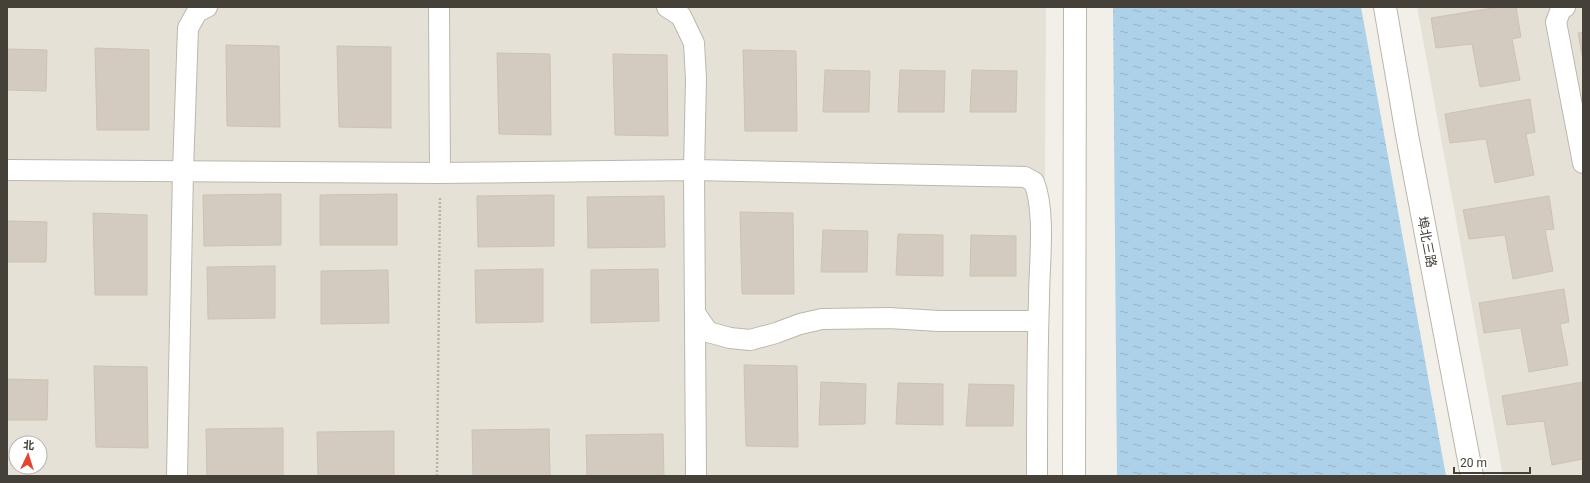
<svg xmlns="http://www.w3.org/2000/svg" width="1590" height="483" font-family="Roboto,'Noto Sans SC',sans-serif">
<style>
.residential{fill:#e6e1d7;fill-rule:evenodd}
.water{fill:url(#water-ripples)}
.building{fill:#d3cbbf;stroke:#cdc2b3}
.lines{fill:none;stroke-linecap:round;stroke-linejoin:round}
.minor-casing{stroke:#bdb6ac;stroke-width:22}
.tertiary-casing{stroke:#bdb6ac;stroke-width:24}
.path{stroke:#bdb29f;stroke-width:2.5;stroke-dasharray:2 2;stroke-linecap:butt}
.minor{stroke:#fff;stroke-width:20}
.tertiary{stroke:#fff;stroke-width:22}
.labels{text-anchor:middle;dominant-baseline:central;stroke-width:4;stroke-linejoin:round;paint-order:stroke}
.street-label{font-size:13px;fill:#454038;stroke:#fff}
</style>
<defs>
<pattern id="water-ripples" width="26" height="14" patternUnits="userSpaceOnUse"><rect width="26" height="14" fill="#acd1e8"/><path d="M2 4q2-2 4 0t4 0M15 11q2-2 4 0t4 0" fill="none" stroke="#95b4c8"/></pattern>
</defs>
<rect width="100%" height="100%" fill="#f2efe9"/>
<!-- residential -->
<g class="residential">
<path d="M7,7h1035l4,2 -3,467h-1036zM16,443h24v24h-24z"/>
<path d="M1417,7h166v469h-80z"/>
</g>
<!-- water -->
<path class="water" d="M1113,7h248l85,469h-329z"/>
<!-- building -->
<g class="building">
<path d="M1499,7h17l5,30 -9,2 8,41 -40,7 -8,-43 -36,4 -5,-30z"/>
<path d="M1583,32v28l-5,-27z"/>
<path d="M226,45l53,1 1,81 -53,-1z"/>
<path d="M337,46l54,1v81l-52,-1z"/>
<path d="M95,48l54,2v80h-52z"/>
<path d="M7,49l40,1 -1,41 -39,-1z"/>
<path d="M743,50l53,1 1,80h-52z"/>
<path d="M497,53l53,1 1,81 -52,-1z"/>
<path d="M613,54l54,1 1,81 -53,-1z"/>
<path d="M825,70l45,1 -1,41h-46z"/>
<path d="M900,70l45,1 -1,41h-46z"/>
<path d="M972,70l45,1 -1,41h-46z"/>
<path d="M1530,99l5,33 -9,2 8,41 -39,8 -9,-44 -36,4 -5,-29z"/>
<path d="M281,194v51l-77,1 -1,-51z"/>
<path d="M397,194v51h-77v-50z"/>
<path d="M554,195v51l-76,1 -1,-51z"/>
<path d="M664,196l1,51 -77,1 -1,-51z"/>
<path d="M1549,196l5,33 -9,1 8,41 -40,8 -8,-44 -36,4 -6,-29z"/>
<path d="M740,212l53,1 1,81h-52z"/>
<path d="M93,213l54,2v80h-52z"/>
<path d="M7,221l40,1 -1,40h-39z"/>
<path d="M823,230l45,1 -1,41h-46z"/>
<path d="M898,234l45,1v41l-47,-1z"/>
<path d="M971,235l45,1v40h-46z"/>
<path d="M275,266v52l-67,1 -1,-52z"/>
<path d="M543,269v53l-67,1 -1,-53z"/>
<path d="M658,269l1,52 -68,2v-53z"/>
<path d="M388,270l1,53 -68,1v-53z"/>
<path d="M1564,289l5,33 -9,2 8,41 -39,7 -8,-44 -37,5 -5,-30z"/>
<path d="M744,365l53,1 1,81 -52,-1z"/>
<path d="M94,366l53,1 1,81 -52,-1z"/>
<path d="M7,379l41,1 -1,40h-40z"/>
<path d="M821,382l45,2 -1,40 -46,1z"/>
<path d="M1583,382v77l-31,6 -8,-44 -37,4 -5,-29z"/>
<path d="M898,383l45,1v41l-47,-1z"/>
<path d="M969,384l45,1 -1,41h-47z"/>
<path d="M283,428v48h-76l-1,-47z"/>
<path d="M549,429l1,47h-77l-1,-46z"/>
<path d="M394,431v45h-76l-1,-44z"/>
<path d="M663,434l1,42h-77l-1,-41z"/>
</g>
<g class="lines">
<!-- minor casing -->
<g class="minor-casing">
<g id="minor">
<path d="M667,7l14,9 13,27 2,36 -2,91 331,7 9,5c12,30 5,84 5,117 -2,59 -2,118 -2,177"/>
<path d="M1565,7l-4,2 -5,13 27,141"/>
<path d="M7,170l433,3 -1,-166"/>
<path d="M440,173l254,-3 2,306"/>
<path d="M695,313l13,19 22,6 20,2 26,-7 24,-9 22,-5 67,-1 50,3h99"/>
<path d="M177,476l6,-305 5,-143 9,-16 10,-5"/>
</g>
</g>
<!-- tertiary casing -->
<g class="tertiary-casing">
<g id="tertiary">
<path d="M1385,7l22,128 65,341"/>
<path d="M1074,476l1,-469"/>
</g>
</g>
<!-- path -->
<path class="path" d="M437,476l3,-280"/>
<!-- minor -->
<use href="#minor" class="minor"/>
<!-- tertiary -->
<use href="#tertiary" class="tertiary"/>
</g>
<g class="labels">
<!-- street labels -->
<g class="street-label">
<text transform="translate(1427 242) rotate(79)">埠北三路</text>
</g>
</g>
<!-- border -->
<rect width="1590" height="483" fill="none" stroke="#454038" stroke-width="16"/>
<!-- north arrow -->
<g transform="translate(28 455) rotate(4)"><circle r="19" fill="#ffffff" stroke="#b5b3af"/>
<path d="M0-3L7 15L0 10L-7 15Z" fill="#e24630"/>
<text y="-6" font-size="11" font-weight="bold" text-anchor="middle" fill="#454038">北</text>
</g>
<!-- scale -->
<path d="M1454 467v6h76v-6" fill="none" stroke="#454038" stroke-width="2"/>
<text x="1460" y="467" font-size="12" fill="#454038" stroke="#ffffff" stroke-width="3" paint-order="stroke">20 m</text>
</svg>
